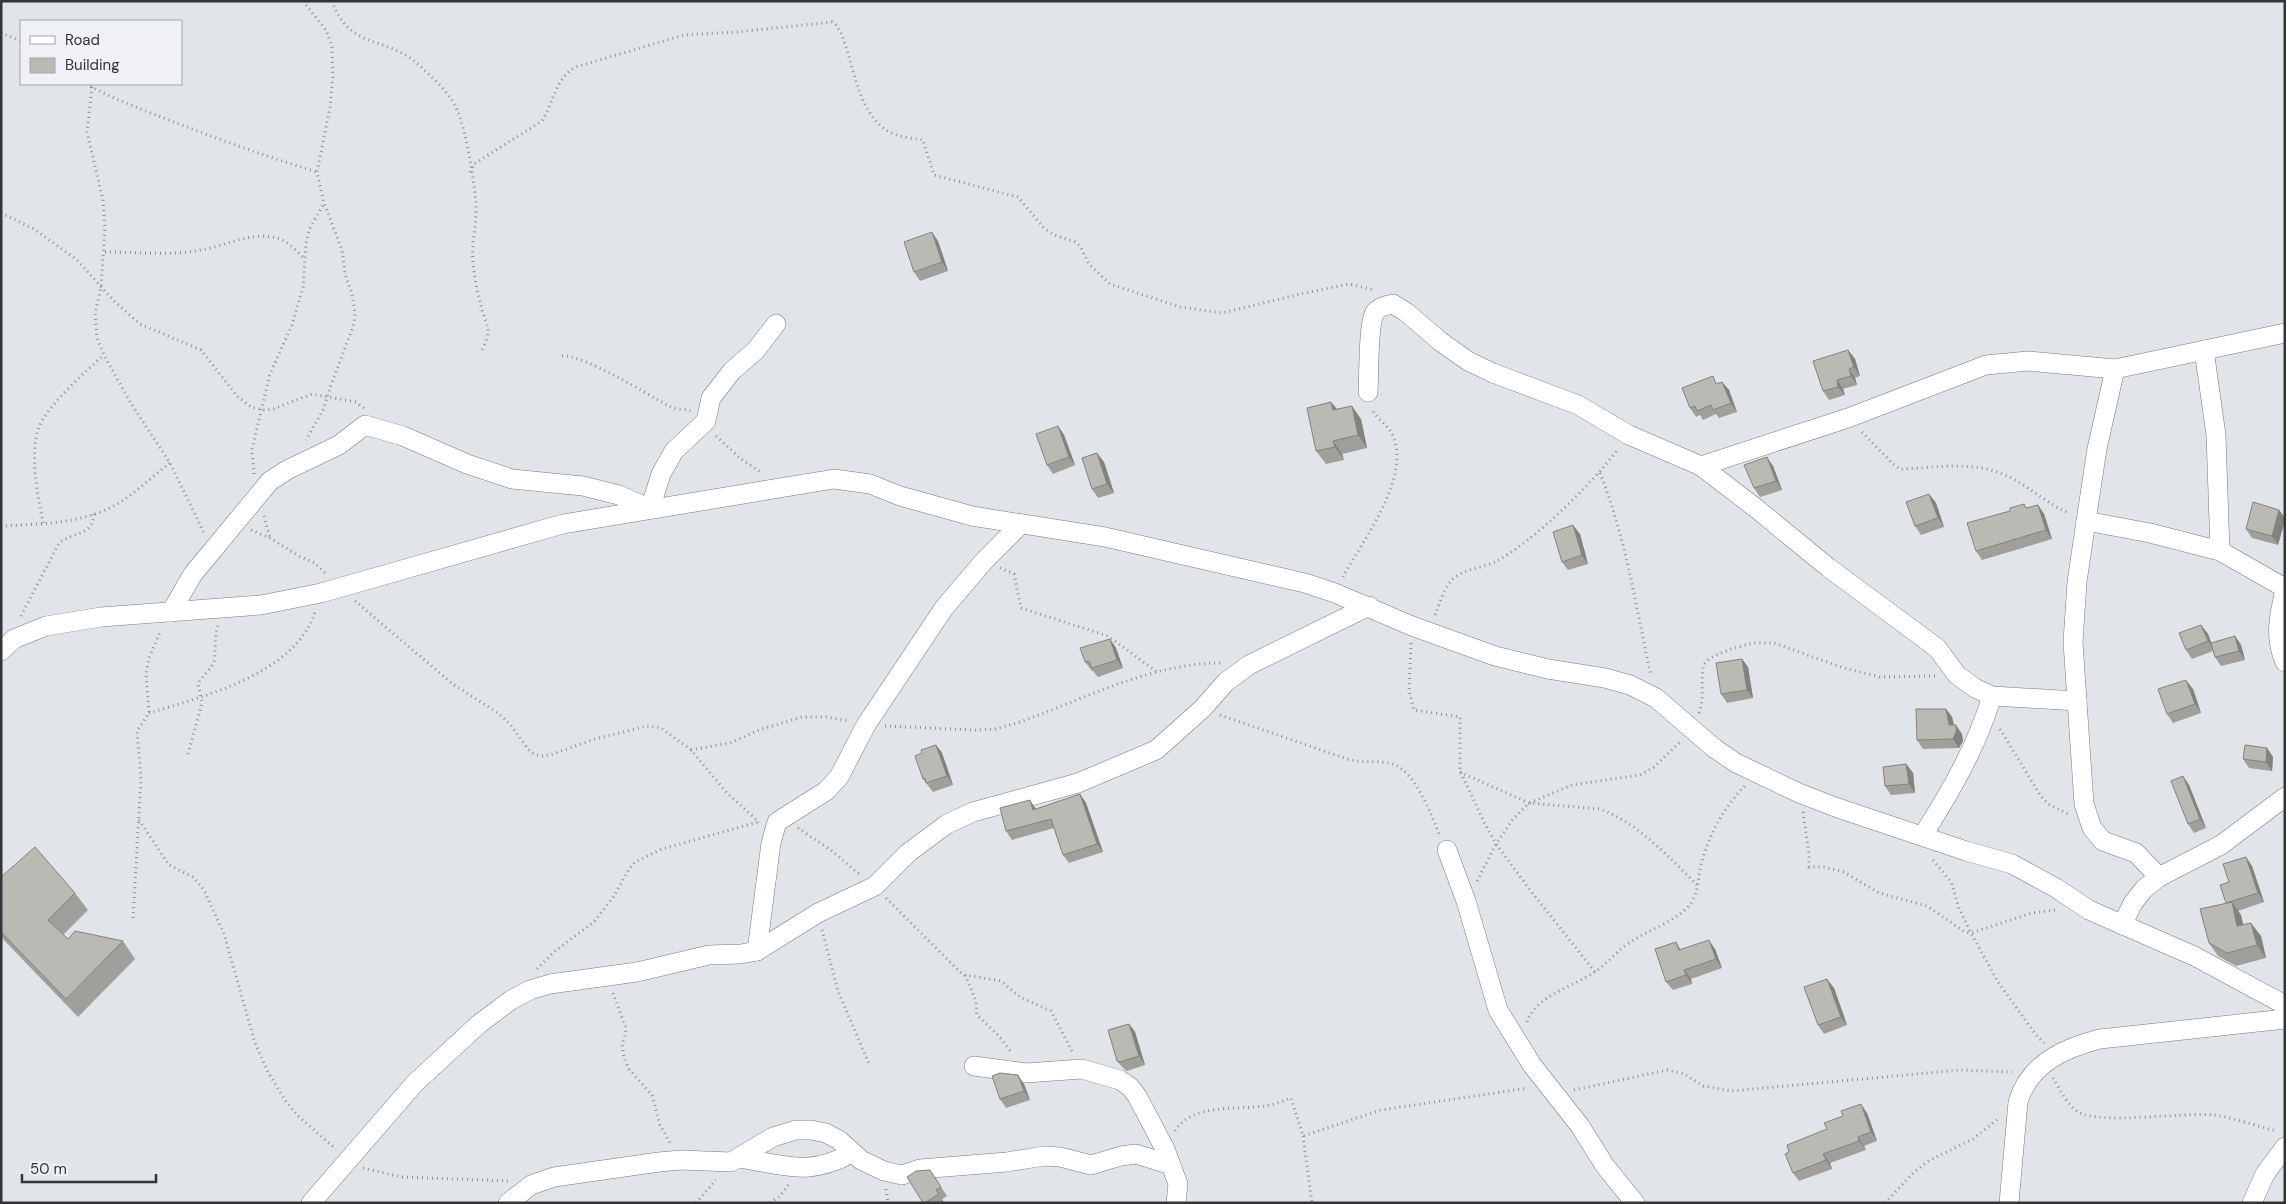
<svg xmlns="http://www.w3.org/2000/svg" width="2286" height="1204" font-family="'DM Sans',sans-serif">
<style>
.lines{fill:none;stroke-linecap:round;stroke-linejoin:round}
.minor-casing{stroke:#787a7f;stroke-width:20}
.path{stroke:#8d8f93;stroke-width:3;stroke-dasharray:1 4;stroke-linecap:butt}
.minor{stroke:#fff;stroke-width:19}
.wall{fill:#a19f9b}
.shaded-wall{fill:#83827e}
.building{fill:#bbb9b4;stroke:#83827e}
</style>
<rect width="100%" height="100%" fill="#e1e4e9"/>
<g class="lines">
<!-- minor casing -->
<g class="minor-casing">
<g id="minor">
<path d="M2204,350l12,85 4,116"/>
<path d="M2115,369l-18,80 -11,72 -9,61 -4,60 11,162 8,24 11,13 33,12 23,24"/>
<path d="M1368,392c1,-15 0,-69 7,-80 4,-5 12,-7 18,-8l13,8 35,30 27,19 25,12 85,32 51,30 72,31 56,43 72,59 108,80 20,27 18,13 17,8 85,5"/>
<path d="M1701,466l147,-48 138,-53 42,-4 87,8 170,-36"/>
<path d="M2086,521l64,12 70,18 65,37"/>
<path d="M2285,590c-6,25 -11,48 0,72"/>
<path d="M171,612l22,-38 77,-93 17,-11 52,-25 26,-20 38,11 64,28 45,15 71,7 36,9 31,14 11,-35 13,-23 32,-30 5,-23 21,-27 24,-21 20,-26"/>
<path d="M1,651l13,-12 32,-13 55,-9 160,-12 60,-12 242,-69 271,-45 36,5 30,12 72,20 133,21 200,46 30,10 77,33 83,30 53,13 57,9 25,7 26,13 58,50 22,15 63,30 36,14 131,44 46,13 44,24 33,22 105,46 91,49"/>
<path d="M1923,835c28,-44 54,-89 69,-139"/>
<path d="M1447,850l19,51 32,109 34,55 48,61 25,40 30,37"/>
<path d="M2122,925l11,-22 11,-14 15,-12 62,-32 64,-48"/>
<path d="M757,951l14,-108 6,-21 49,-31 13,-14 27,-52 78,-117 40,-47 37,-37"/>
<path d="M974,1066l52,7 56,-4 38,11 10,7 7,9 28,53 13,35 -2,19"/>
<path d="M740,1158c46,7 68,19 112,-5"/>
<path d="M311,1203l104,-120 64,-59 32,-24 19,-10 20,-6 87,-12 72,-17 32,-1 16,-3 61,-38 57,-27 33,-33 39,-29 26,-12 105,-29 78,-33 46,-41 24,-27 23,-17 120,-59"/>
<path d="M508,1203l23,-18 23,-8 105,-15 22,-2 50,2 42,-25 23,-7h15l15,3 13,7 22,20 23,11 18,4 18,-6 87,-7 37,-6 16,1 31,8 30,-9 15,-2 35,11"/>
<path d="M2009,1203l9,-101c11,-38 46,-54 82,-63l185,-20"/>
<path d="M2252,1203l13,-29 20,-27"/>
</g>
</g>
<!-- path -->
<g class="path">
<path d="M303,1l23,29 6,16 1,29 -3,32 -13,65 7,31 18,47 3,24 7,20 3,19 -1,11 -23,61 -8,25 -17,30"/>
<path d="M332,1c18,50 54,34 87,64 14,13 32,29 39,47 8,19 19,80 18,100 0,17 -5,32 -3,49 1,17 5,33 9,49 2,6 6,15 6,22 0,6 -5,15 -7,21"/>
<path d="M1,33l20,8"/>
<path d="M86,84c25,14 52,24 78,34 50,20 101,38 153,54"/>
<path d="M92,87l-5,45 16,68 2,29 -4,58 -6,27 2,24 7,17 26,47 40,61 35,72"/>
<path d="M470,172l4,-8 68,-43c12,-19 13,-43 34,-54l108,-32 53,-3 95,-10c8,5 10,14 13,22 10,29 14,67 41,86 10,7 25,8 37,10l11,35 84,22 25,30 9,7 23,8 5,4 9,18 21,20 70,23 42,6 78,-19 49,-10 25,6"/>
<path d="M1,213l33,16 43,31 38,42 25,22 61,26 36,46 14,11 12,3 10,-1 39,-15 44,8 8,6"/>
<path d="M105,252c32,0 65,4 96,-2 25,-4 50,-19 76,-12 11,3 19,13 27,20"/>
<path d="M562,356c21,-2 86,39 107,50 7,4 16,3 23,5"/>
<path d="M1862,432l31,32 7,5c35,-1 74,-9 107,7 22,10 40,28 62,37"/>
<path d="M716,436l25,23 21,14"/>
<path d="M1600,473c26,65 36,135 51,203"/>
<path d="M254,474l-2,-25 18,-75 22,-49 11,-38 3,-44 3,-13 15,-27"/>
<path d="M264,516l6,22"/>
<path d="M43,523c-5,-27 -14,-68 -4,-96 8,-21 47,-56 65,-72"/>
<path d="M1,526c42,-2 88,-2 124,-27 16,-11 30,-25 45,-36"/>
<path d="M251,530l19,8 29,18 16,7 11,11"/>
<path d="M1000,568l14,6 7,34 87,28 49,36"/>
<path d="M1343,577c19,-36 68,-98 50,-141 -4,-11 -16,-16 -21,-27"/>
<path d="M355,601l99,84 44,28 12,11 18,25 6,5 7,2 9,-1 45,-16 52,-13 14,2 30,22 36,43 32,29"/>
<path d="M1435,615c5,-13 9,-28 19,-37 12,-10 30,-10 43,-17 39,-22 94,-76 121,-112"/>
<path d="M21,616l38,-73c15,-12 33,-6 35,-29"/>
<path d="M1411,643l-2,47 5,20 46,7v54l24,51 12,22 34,46 65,82"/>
<path d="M149,713c56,-17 146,-39 166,-101"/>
<path d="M1699,713c6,-16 1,-33 5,-49l6,-6 21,-9 22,-6h21l70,25 36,9 57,-1"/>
<path d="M1220,715l130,45c14,3 30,0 43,4 23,8 38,51 47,72"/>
<path d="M885,726l90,4 20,-1 22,-6c66,-23 133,-60 204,-60"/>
<path d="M2000,729l40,66 8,9 22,11"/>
<path d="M691,750l39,-7 29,-13 43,-13h24l24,4"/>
<path d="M188,754l14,-51 -4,-19c4,-8 13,-14 16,-23 2,-12 0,-24 4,-36"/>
<path d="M1460,772l69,31 71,6c38,14 70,49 98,77"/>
<path d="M1803,812l6,42v13h15l20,5 35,21 48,13 38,26 6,1 61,-20 24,-3"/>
<path d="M139,820l30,45 24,12 11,13 20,44 31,109 13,29 17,28 13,16 38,33"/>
<path d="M798,828l34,23 27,23"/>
<path d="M1933,860l18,22 8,26 12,25 27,49 38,53 8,8"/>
<path d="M1477,881l19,-37 17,-25 16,-16 43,-18 68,-10 14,-8 27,-26"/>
<path d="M886,898l74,74 5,3 36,6 19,16 31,14 22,42"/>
<path d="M133,918l8,-139 -4,-48 12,-18 -3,-39 3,-16 12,-28"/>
<path d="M822,930l16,61 32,75"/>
<path d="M537,969l18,-18 39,-29 20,-26 15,-27 6,-7 27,-13 96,-27"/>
<path d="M965,975l11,26 1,14 23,22 11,15"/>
<path d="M613,993l12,33 1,7 -4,12 2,13 5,11 23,26 8,30 10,18"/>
<path d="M1527,1022c9,-26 45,-35 66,-49 12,-7 21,-19 32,-27 19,-15 44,-21 62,-38 13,-13 10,-31 15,-47 8,-28 22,-54 43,-75"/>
<path d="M2053,1078c7,11 14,27 25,34 21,13 105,0 136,3 21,3 42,11 63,16"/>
<path d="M1574,1090l93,-20 17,4 19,12 29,5 228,-21 52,2"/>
<path d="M1175,1131c17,-28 63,-21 90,-25 9,-1 18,-5 26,-8l12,38 78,-26 147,-22"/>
<path d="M1303,1136l9,67"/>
<path d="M363,1168l39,9 106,4"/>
<path d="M886,1189l2,14"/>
<path d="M696,1203l20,-23"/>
<path d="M770,1203l10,-7 9,-12"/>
<path d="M1885,1203l29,-31 16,-12 43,-21 25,-20"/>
</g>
<!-- minor -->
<use href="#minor" class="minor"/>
</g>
<!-- wall -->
<g class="wall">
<path d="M938,241l10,30 -28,10 -6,-9z"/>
<path d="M1848,350l7,9 5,17 -5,2 2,7 -14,4 2,6 -16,5 -6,-9z"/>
<path d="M1722,382l7,8 8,22 -18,6 -3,-4 -13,6 -3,-5 -4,2 -6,-9 28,-25z"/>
<path d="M1331,402l6,7 24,10 6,29 -25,6 2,6 -18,4 -10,-13z"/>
<path d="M1058,426l6,9 11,30 -22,9 -6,-9z"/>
<path d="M1104,462l10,31 -16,5 -6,-9z"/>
<path d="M1773,466l9,24 -22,7 -6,-9z"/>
<path d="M1929,494l7,9 8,24 -23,8 -6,-9z"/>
<path d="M2038,505l6,9 8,25 -70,21 -6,-9 51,-43z"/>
<path d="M2279,510l6,8v2l-7,25 -26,-7 -6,-9z"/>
<path d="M1580,534l8,30 -20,6 -6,-8z"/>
<path d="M2201,625l7,9 3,9 24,-7 6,9 4,15 -24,6 -6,-9 -2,-6 -21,8 -6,-9z"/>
<path d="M1110,639l6,9 7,20 -25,9 -5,-6h-1l-7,-9z"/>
<path d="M1742,659l6,8 5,31 -26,5 -6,-9z"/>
<path d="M2193,689l8,24 -28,10 -6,-9z"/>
<path d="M1946,709l6,8 2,8 8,9 1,7 -4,7 -36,1 -6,-9z"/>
<path d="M936,745l6,8 11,32 -20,7 -10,-13 -1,-26z"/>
<path d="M2267,748l6,9 -1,14 -23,-3 -6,-9z"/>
<path d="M1906,764l7,9 2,20 -24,2 -6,-9z"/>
<path d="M2183,776l6,9 17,43 -12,5 -6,-9z"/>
<path d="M1080,794l6,9 17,49 -34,11 -6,-8 -9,-27 -42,12 -6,-9 30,-22z"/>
<path d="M2252,866l12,36 -26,9 3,4 2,10 18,11 5,22 -30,8 -18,-10 -9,-13 17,-40 3,-21z"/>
<path d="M1,877l74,16 13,17 -25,25 5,4 55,2 12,18 -57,58 -77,-80z"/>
<path d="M1676,942l5,8 34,-1 7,19 -31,11 1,5 -19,6 -7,-8z"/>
<path d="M1834,988l13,37 -23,9 -6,-9z"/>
<path d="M1129,1024l6,8 10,33 -18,6 -3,-2 -7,-8z"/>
<path d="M1024,1084l6,16 -24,8 -6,-9z"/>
<path d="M1867,1113l10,28 -13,5 2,4 -36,13 2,6 -33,12 -6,-8z"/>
<path d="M930,1170l17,26 -5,3 3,4h-22z"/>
</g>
<!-- shaded-wall -->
<g class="shaded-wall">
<path d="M932,232l6,9 10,30 -6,-9z"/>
<path d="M1848,350l7,9 5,17 -6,-9z"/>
<path d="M1849,369l6,9 2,7 -6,-9z"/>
<path d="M1837,380l6,9 2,6 -7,-8z"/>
<path d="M1722,382l7,8 8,22 -6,-9z"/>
<path d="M1331,402l10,13 -8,-5z"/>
<path d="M1352,406l9,13 6,29 -9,-13z"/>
<path d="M1058,426l6,9 11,30 -6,-8z"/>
<path d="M1333,441l9,13 2,6 -9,-13z"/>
<path d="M1097,453l7,9 10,31 -7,-9z"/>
<path d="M1767,457l6,9 9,24 -6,-9z"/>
<path d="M1929,494l7,9 8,24 -6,-9z"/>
<path d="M2038,505l6,9 8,25 -6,-9z"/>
<path d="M2279,510l6,8v2l-7,25 -6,-9z"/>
<path d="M1573,525l7,9 8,30 -6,-9z"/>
<path d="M2201,625l7,9 6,16 -6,-9z"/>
<path d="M2235,636l6,9 4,15 -6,-9z"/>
<path d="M1110,639l6,9 7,20 -6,-8z"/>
<path d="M1742,659l6,8 5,31 -6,-8z"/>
<path d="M2186,680l7,9 8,24 -6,-9z"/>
<path d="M1946,709l6,8 4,17 -7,-9z"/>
<path d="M1956,725l6,9 1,7 -4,7 -6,-9z"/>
<path d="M936,745l6,8 11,32 -6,-9z"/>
<path d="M2267,748l6,9 -1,14 -6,-9z"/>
<path d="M1906,764l7,9 2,20 -6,-9z"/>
<path d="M2183,776l6,9 17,43 -6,-9z"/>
<path d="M1080,794l6,9 17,49 -6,-8z"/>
<path d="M1030,800l6,9 3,10 -6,-9z"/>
<path d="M2246,857l6,9 12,36 -6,-9z"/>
<path d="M2232,902l9,13 5,24 -9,-13z"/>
<path d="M2251,923l10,13 5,22 -9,-13z"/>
<path d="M1709,940l6,9 7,19 -6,-9z"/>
<path d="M1684,970l7,9 1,5 -6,-9z"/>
<path d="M1827,979l7,9 13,37 -6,-8z"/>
<path d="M1129,1024l6,8 10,33 -6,-9z"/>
<path d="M1018,1075l6,9 6,16 -6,-9z"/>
<path d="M1861,1104l6,9 10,28 -6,-9z"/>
<path d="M1858,1137l6,9 2,4 -7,-9z"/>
<path d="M1823,1154l7,9 2,6 -6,-9z"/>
</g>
<!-- building -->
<g class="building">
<path d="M932,232l10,30 -28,10 -10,-30z"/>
<path d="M1848,350l6,17 -5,2 2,7 -14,4 1,7 -15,4 -10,-30z"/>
<path d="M1713,376l3,8 6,-2 9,21 -18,7 -2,-5 -14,6 -2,-5 -5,2 -8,-20z"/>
<path d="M1331,402l2,8 19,-4 6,29 -25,6 2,6 -19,4 -9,-43z"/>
<path d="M1058,426l11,31 -22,8 -11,-31z"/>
<path d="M1097,453l10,31 -15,5 -10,-31z"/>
<path d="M1767,457l9,24 -22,7 -10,-23z"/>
<path d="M1929,494l9,24 -23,8 -9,-24z"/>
<path d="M2253,502l26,8 -7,26 -26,-7z"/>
<path d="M2024,504l2,4 12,-3 8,25 -70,21 -9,-28 43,-12v-3z"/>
<path d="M1573,525l9,30 -20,7 -9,-30z"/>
<path d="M2201,625l7,16 -22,9 -7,-17z"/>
<path d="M2235,636l4,15 -24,6 -4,-14z"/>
<path d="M1110,639l7,21 -25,8 -3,-7 -4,1 -5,-14z"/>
<path d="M1742,659l5,31 -26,4 -5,-31z"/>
<path d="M2186,680l9,24 -28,10 -9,-25z"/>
<path d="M1916,709h30l3,16h7v7l-3,7 -36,1z"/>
<path d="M936,745l11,31 -21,7 -1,-5 -2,1 -8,-23 7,-3 -1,-3z"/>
<path d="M2245,745l22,3 -1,14 -23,-3z"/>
<path d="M1906,764l3,20 -24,2 -2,-19z"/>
<path d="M2183,776l17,43 -12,5 -17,-43z"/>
<path d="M1080,794l17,50 -34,11 -12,-36 -45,12 -6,-23 30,-8 3,10z"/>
<path d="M35,847l40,46 -27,27 20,19 7,-8 48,10 -57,58 -65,-67v-55z"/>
<path d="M2246,857l12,36 -32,10 -6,-18 9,-3 -6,-18z"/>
<path d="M2232,902l5,24 14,-3 6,22 -30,8 -18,-10 -9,-34z"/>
<path d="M1709,940l7,19 -32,11 2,5 -20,7 -11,-33 21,-7 3,8z"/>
<path d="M1827,979l14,38 -23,8 -14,-38z"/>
<path d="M1129,1024l10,32 -19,6 -3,-1 -9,-31z"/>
<path d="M1000,1073l18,2 6,16 -24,8 -8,-23z"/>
<path d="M1861,1104l10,28 -13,5 1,4 -36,13 3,6 -33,13 -8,-19 4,-2 -2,-7 40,-16 -3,-6 19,-7 -2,-5z"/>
<path d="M930,1170l11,17 -5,3 3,4 -14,9h-2l-16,-26 9,-6z"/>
</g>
<!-- border -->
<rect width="2286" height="1204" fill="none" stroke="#343537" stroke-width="5"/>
<!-- legend -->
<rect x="20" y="20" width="162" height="65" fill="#eff1f7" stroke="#a4a6aa"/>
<rect x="30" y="36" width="25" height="8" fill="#ffffff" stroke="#a4a6aa"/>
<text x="65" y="45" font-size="15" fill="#343537">Road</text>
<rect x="30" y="58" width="25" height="15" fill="#bbb9b4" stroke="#a4a6aa"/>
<text x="65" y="70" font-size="15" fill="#343537">Building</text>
<!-- scale -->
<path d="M22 1174v8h134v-8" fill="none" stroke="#343537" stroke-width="2.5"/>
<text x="30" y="1174" font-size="15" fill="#343537" stroke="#eff1f7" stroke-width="4" paint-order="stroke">50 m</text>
</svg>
